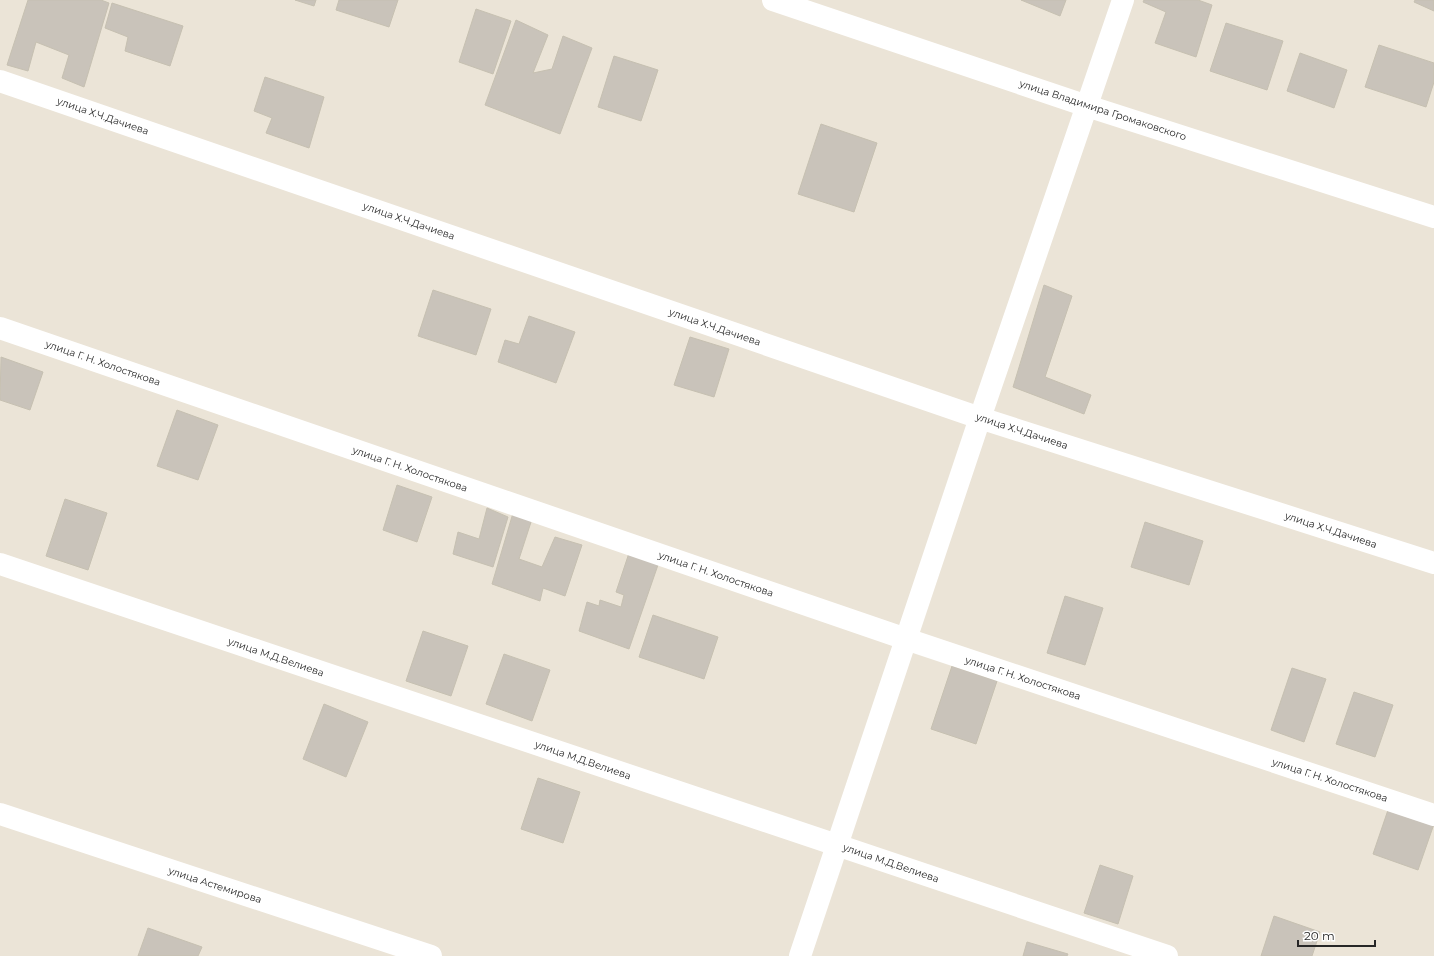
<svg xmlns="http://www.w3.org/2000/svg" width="1434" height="956" font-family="Montserrat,sans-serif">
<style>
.building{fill:#c9c3ba;stroke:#c6c0b1}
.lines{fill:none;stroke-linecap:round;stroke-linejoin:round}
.street{stroke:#fff;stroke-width:22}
.labels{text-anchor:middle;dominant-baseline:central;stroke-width:3.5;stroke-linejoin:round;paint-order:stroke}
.street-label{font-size:10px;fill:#272727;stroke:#fff}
</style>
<rect width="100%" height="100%" fill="#ebe4d7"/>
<!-- building -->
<g class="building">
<path d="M28,0h73l8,3 -25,84 -22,-9 7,-23 -33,-13 -8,29 -21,-6z"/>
<path d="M295,0h21l-2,6z"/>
<path d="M339,0h59l-9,27 -53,-17z"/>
<path d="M1021,0h45l-6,16z"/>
<path d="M1144,0h54l14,5 -16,52 -41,-14 11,-31 -23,-10z"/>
<path d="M1415,0h19v11l-20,-9z"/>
<path d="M112,3l71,23 -13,40 -45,-15 3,-14 -23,-9z"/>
<path d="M476,9l35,12 -18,53 -34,-12z"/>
<path d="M516,20l32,15 -15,38 19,-4 11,-33 29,12 -32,86 -75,-29z"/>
<path d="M1226,23l57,18 -16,49 -57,-19z"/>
<path d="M1379,45l55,18v19l-8,25 -61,-20z"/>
<path d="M1300,53l47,17 -13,38 -47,-17z"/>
<path d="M614,56l44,14 -17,51 -43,-14z"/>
<path d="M265,77l59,20 -15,51 -43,-15 6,-15 -18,-7z"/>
<path d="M821,124l56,19 -23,69 -56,-18z"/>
<path d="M1044,285l28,11 -27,81 46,18 -7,19 -71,-27z"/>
<path d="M433,290l58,19 -15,46 -58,-19z"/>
<path d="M529,316l46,16 -19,51 -58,-21 7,-22 14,4z"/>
<path d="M690,337l39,12 -15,48 -40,-12z"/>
<path d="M1,357l42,15 -13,38 -30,-10z"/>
<path d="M177,410l41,15 -20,55 -41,-14z"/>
<path d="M397,485l35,12 -15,45 -34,-12z"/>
<path d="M65,499l42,14 -19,57 -42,-14z"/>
<path d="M487,508l21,9 -15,50 -40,-13 5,-22 21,7z"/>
<path d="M513,513l19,6 -13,40 23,8 13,-30 27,8 -17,51 -22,-8 -3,13 -48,-17z"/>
<path d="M1145,522l58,19 -14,44 -58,-18z"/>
<path d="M629,553l30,9 -30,87 -50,-18 8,-29 12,4 1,-6 21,7 3,-12 -8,-3z"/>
<path d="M1065,596l38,12 -18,57 -38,-12z"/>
<path d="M653,615l65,22 -14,42 -65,-22z"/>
<path d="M423,631l45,15 -17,50 -45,-15z"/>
<path d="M504,654l46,16 -18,51 -46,-17z"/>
<path d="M952,666l45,15 -21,63 -45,-15z"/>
<path d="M1292,668l34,11 -22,63 -33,-12z"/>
<path d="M1354,692l39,13 -18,52 -39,-13z"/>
<path d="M324,704l44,18 -22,55 -43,-18z"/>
<path d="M538,778l42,14 -17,51 -42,-14z"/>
<path d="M1389,807l45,17 -16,46 -45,-16z"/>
<path d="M1100,865l33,11 -15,48 -34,-11z"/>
<path d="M1274,916l46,16 -8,24h-51z"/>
<path d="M148,928l54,19 -4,9h-60z"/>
<path d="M1027,942l41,12 -1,2h-44z"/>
</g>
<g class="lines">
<!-- street -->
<g class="street">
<path d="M773,0l314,106 347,111"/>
<path d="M0,81l980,337 454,145"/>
<path d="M0,328l906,311 528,176"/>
<path d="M0,564l1167,392"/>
<path d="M0,814l431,142"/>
<path d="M800,956l180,-538 143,-418"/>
</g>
</g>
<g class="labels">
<!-- street labels -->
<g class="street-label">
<text transform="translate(1103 110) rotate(18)">улица Владимира Громаковского</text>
<text transform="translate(103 116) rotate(19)">улица Х.Ч.Дачиева</text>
<text transform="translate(409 221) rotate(19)">улица Х.Ч.Дачиева</text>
<text transform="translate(715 327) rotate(19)">улица Х.Ч.Дачиева</text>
<text transform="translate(103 363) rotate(19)">улица Г. Н. Холостякова</text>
<text transform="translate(1022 431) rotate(18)">улица Х.Ч.Дачиева</text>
<text transform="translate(410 469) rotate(19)">улица Г. Н. Холостякова</text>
<text transform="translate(1331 530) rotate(18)">улица Х.Ч.Дачиева</text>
<text transform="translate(716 574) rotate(19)">улица Г. Н. Холостякова</text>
<text transform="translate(276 657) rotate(19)">улица М.Д.Велиева</text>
<text transform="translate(1023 678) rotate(18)">улица Г. Н. Холостякова</text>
<text transform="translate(583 760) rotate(19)">улица М.Д.Велиева</text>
<text transform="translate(1330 780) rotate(18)">улица Г. Н. Холостякова</text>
<text transform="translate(891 863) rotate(19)">улица М.Д.Велиева</text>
<text transform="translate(215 885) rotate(18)">улица Астемирова</text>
</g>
</g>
<!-- scale -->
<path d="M1298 940v6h77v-6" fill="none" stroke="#272727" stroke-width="2"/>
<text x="1304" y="940" font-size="12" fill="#272727" stroke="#ffffff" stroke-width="3" paint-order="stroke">20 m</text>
</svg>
